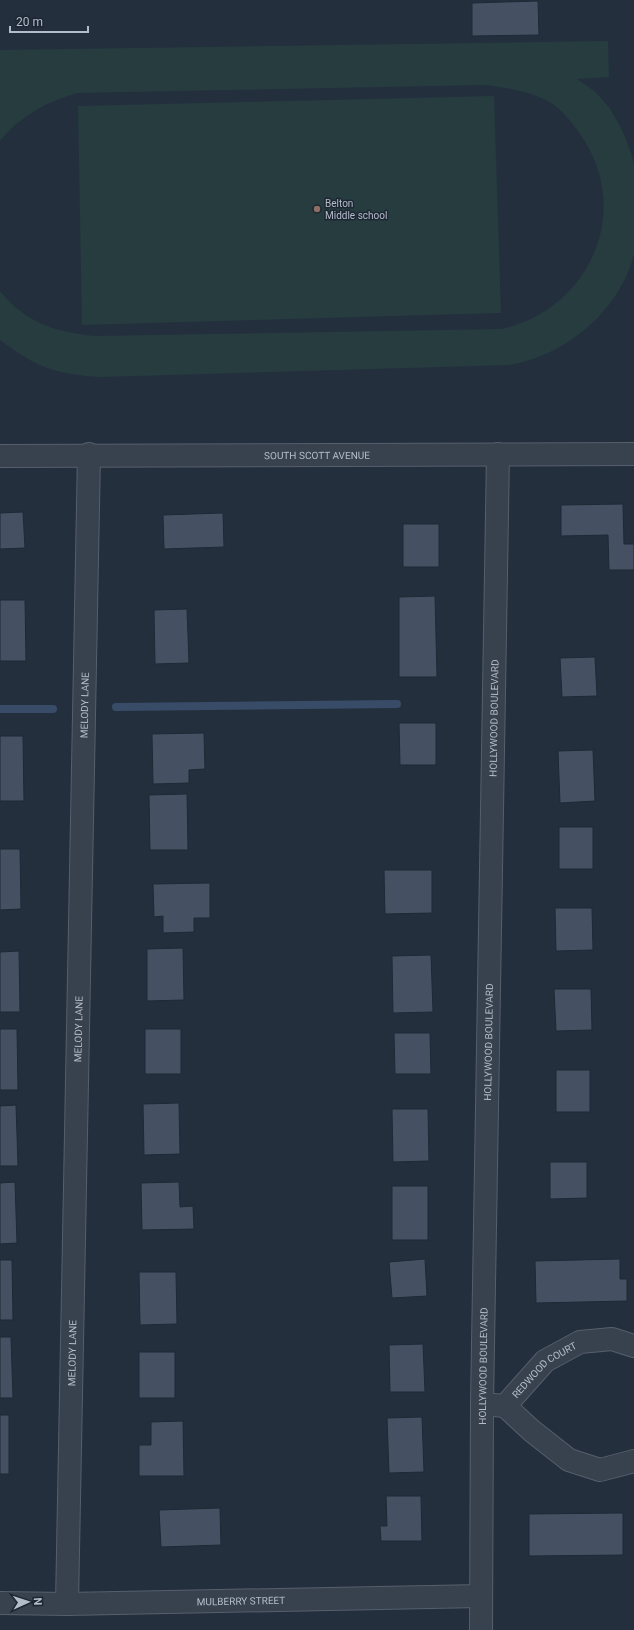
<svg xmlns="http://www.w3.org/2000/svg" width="634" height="1630" font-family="Roboto,sans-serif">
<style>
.pitch{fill:#263c3f}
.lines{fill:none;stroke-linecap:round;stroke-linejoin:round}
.stream{stroke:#394c67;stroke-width:8}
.building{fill:#455162;stroke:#1f2835}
.minor-casing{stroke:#565f6c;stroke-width:24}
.minor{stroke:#38414e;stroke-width:22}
.education-dot{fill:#8d6e63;stroke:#1d2633;stroke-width:1.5}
.labels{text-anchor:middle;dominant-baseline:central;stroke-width:3;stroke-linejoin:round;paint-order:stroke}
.poi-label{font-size:10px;fill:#b4bcc9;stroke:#1d2633;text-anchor:start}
.street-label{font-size:10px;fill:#b4bcc9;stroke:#1d2633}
</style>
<rect width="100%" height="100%" fill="#242f3e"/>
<!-- pitch -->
<g class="pitch">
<path d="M608,41l1,36 -32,2c6,5 15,9 20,15 19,18 30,44 37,69v91c-14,57 -69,102 -125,111l-408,12c-47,-3 -63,-9 -101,-37v-49c26,32 55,41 95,45l407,-7c88,-20 132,-119 78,-195 -9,-13 -20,-27 -34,-34 -18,-9 -40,-12 -59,-15l-409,8c-30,8 -58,23 -78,48v-91z"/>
<path d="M494,96l7,217 -419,12 -4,-219z"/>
</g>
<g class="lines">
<!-- stream -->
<g class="stream">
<path d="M116,707l281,-3"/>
<path d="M0,709h53"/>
</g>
</g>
<!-- building -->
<g class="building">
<path d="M538,1l1,34 -67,1v-33z"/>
<path d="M623,504l1,40h10v26h-25l-1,-35 -47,1v-31z"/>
<path d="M23,512l2,36 -25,1v-36z"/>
<path d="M223,513l1,34 -60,2 -1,-34z"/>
<rect x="403" y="524" width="36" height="43"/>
<path d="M435,596l2,81h-38v-80z"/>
<path d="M0,600h25l1,61h-26z"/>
<path d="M187,609l2,54 -34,1 -1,-54z"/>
<path d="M595,657l2,39 -35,1 -2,-39z"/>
<path d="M399,723h37v42h-36z"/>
<path d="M204,733l1,36 -16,1v13l-36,1 -1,-50z"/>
<path d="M0,736h23l1,65h-24z"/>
<path d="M593,750l2,51 -35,2 -2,-52z"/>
<path d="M187,794l1,56h-38l-1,-55z"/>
<rect x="559" y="827" width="34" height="42"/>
<path d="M0,849h20l1,60 -21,1z"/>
<path d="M384,870h48v43l-47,1z"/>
<path d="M210,883v35h-16v14l-31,1v-17l-9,1 -1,-33z"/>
<path d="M555,908h37l1,42 -37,1z"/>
<path d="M183,948l1,52 -37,1v-52z"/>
<path d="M19,951l1,61h-20v-60z"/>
<path d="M431,955l2,57 -40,1 -1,-57z"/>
<path d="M554,989h37l1,41 -36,1z"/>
<path d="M0,1029h17l1,61h-18z"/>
<rect x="145" y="1029" width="36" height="45"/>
<path d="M394,1033h36l1,41h-36z"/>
<rect x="556" y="1070" width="34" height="42"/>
<path d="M179,1103l1,51 -36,1 -1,-51z"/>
<path d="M16,1105l2,61h-18v-60z"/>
<path d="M392,1109h36l1,52 -36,1z"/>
<path d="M550,1162h37v36l-37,1z"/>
<path d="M15,1182l2,61 -17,1v-61z"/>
<path d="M179,1182l1,25 13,-1 1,23 -52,1 -1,-47z"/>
<rect x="392" y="1186" width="36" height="54"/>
<path d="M425,1259l2,37 -35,2 -3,-36z"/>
<path d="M620,1259v20h7v22l-91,2 -1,-42z"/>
<path d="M0,1260h12l1,60h-13z"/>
<path d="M139,1272h37l1,52 -37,1z"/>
<path d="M0,1337h11l2,61h-13z"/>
<path d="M423,1344l2,48h-35l-1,-47z"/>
<rect x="139" y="1352" width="36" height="46"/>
<rect x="0" y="1415" width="9" height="59"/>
<path d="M422,1417l2,55 -35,1 -2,-55z"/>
<path d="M183,1421l1,55h-45v-31h12v-23z"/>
<path d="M386,1496h35l1,45h-41l-1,-15h7z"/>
<path d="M220,1508l1,37 -60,2 -2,-37z"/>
<path d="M623,1513v42l-94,1v-42z"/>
</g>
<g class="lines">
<!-- minor casing -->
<g class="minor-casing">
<g id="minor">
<path id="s1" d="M0,456l634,-2"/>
<path d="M482,1404l23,2 27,25 37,29 31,10 34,-9"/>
<path id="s2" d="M505,1406l40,-45 35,-19 32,-3 22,7"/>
<path id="s3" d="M0,1603l67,1 414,-8"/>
<path id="s4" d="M67,1604l22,-1150"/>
<path id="s5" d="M481,1630l1,-226 16,-950"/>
</g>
</g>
<!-- minor -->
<use href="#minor" class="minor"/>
</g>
<!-- markers -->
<circle class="education-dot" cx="317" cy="209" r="4"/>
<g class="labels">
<!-- poi labels -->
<g class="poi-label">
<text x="325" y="203">Belton<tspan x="325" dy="12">Middle school</tspan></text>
</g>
<!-- street labels -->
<g class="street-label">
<text stroke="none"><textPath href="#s1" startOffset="317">SOUTH SCOTT AVENUE</textPath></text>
<text stroke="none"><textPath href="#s4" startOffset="899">MELODY LANE</textPath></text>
<text stroke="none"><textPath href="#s5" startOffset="912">HOLLYWOOD BOULEVARD</textPath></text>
<text stroke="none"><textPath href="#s4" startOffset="575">MELODY LANE</textPath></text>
<text stroke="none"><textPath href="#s5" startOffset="588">HOLLYWOOD BOULEVARD</textPath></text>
<text stroke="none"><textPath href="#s4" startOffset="251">MELODY LANE</textPath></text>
<text stroke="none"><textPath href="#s5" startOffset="264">HOLLYWOOD BOULEVARD</textPath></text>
<text stroke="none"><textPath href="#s2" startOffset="54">REDWOOD COURT</textPath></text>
<text stroke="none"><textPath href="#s3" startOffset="241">MULBERRY STREET</textPath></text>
</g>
</g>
<!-- north arrow -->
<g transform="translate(28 1602) rotate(87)" stroke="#1d2633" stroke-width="3" paint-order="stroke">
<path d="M0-3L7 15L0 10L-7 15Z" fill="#b4bcc9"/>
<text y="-6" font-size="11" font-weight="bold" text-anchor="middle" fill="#b4bcc9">N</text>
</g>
<!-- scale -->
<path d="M10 26v6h78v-6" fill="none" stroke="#b4bcc9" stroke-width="2"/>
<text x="16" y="26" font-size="12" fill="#b4bcc9" stroke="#1d2633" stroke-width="3" paint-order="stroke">20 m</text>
</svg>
